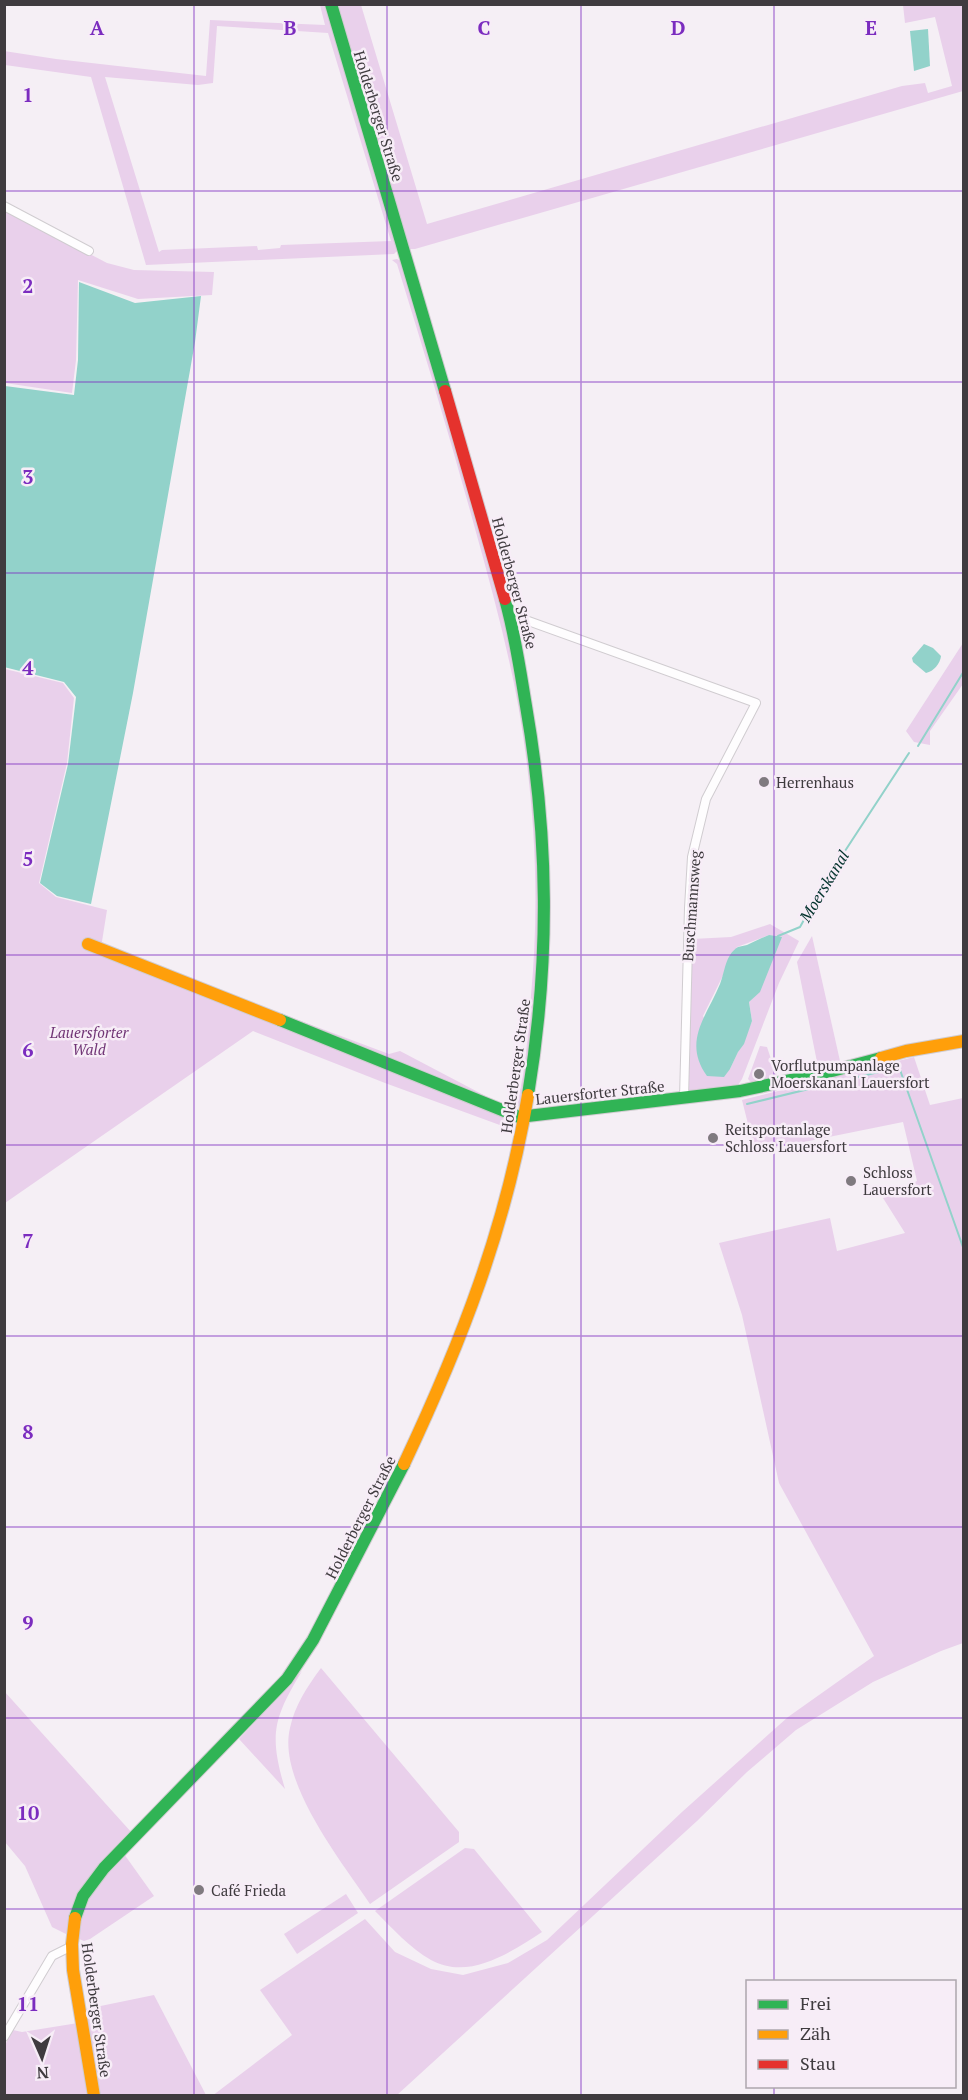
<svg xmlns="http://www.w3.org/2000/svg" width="968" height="2100" font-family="'PT Serif',serif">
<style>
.green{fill:#e9d0eb;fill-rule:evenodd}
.water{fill:#92d2ca}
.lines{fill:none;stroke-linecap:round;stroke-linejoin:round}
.stream{stroke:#92d2ca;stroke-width:2}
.street-casing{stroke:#d0ccd0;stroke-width:10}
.fast-casing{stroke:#d0ccd0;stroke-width:14}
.slow-casing{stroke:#d0ccd0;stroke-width:14}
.jam-casing{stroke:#d0ccd0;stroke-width:14}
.street{stroke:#fefdfe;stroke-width:8}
.fast{stroke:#30b455;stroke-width:12}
.slow{stroke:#ff9f0a;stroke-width:12}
.jam{stroke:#e5322d;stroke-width:12}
.grid{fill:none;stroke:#7b2cbf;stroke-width:1.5;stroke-opacity:0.55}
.poi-dot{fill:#7f7a7f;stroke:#f7edf7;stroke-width:2}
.labels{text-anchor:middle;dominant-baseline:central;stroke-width:5;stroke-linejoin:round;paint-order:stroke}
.street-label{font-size:15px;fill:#3f3b3f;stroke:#f7edf7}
.poi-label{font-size:15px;fill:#3f3b3f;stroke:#f7edf7;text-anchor:start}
.park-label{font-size:15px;font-style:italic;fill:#713576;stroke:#f7edf7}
.water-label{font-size:16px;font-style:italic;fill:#02322c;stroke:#f7edf7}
.grid-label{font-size:20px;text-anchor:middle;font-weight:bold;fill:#7b2cbf;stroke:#f7edf7;stroke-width:5;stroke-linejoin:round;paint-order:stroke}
</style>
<rect width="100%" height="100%" fill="#f5eff5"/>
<!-- green -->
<g class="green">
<path d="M320,5h4l7,19 67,226 -4,4 -248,11 -55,-188 -86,-12 -1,-14 52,8 150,17 4,-56 115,5zM217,26l111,7 63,208 -110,4 -1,3 -22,2 -1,-4 -95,4 -3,2 -54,-175 93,8 15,-2z"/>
<path d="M335,5h26l66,219 475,-138 23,-3 3,10 24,-7 -17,-69 -30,6 -2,-18h60v86l-548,158h-7z"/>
<path d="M4,209l103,54 27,7 80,2 -2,23 -74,4 -60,-19 -2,80 -4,33 -67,-10z"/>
<path d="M397,259l4,2 103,353 22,107 12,101 2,99 -7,116 -12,67 -5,4 -5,21 -126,-46 -132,-52 -248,172v-534l58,14 11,15 -7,65 -28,120 17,14 51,13 -7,44 145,46 144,54 11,-3 97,51 19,5c10,-36 12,-75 15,-112 9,-94 4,-191 -12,-285 -11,-62 -28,-124 -45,-185 -24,-88 -50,-174 -77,-261l-5,-4z"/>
<path d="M963,643v41l-33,47v14l-16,-3 -8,-11z"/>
<path d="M770,924l29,17 -20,42 -37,96 -6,9 -43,5 -5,-2 4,-152 39,-2zM769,935c-2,28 1,46 -20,67l3,19 -22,48 -27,-53 34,-69z"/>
<path d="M812,936l28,125 -22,6 -21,-105z"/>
<path d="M760,1046l7,1 5,15 5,6 -1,10 -22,7 -6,-6z"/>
<path d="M914,1057l16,48 33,-7v545l-22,8 -68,31 -77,48 -49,42 -50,49 -300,274 -185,1 80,-61 -32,-45 105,-71 30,33 36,17 32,6 45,-12 39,-23 135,-128 106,-95 86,-61 -95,-173 -37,-168 -23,-72 111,-25 7,33 68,-18 -22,-35 34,-17 -14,-59 -148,30 -13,-52z"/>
<path d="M321,1668l138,164v10l-89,62c-28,-42 -93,-123 -80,-176 5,-23 17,-41 31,-60z"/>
<path d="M302,1671c-29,48 -33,64 -17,118l-46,-50z"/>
<path d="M4,1691l128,142 -51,56 -15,45 -14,-7 -27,-61 -20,-24z"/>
<path d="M465,1848l9,1 68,83c-31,20 -73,49 -111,28 -21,-12 -39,-32 -56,-49z"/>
<path d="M124,1854l30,42 -64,43 -6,2 -5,-2c-9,-28 28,-66 45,-85z"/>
<path d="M346,1894l12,19 -61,41 -13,-20z"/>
<path d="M154,1995l52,100h-107l-13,-86z"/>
<path d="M78,2023l10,72 -83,1v-51l8,-15 9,2z"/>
</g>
<!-- water -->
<g class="water">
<path d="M928,29l2,37 -16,5 -4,-40z"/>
<path d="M79,282l56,21 66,-7 -6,46 -62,351 -42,211 -34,-8 -17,-13 28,-119 8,-67 -12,-15 -60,-15 1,-281 69,9 4,-35z"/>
<path d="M924,644l9,4 8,8c-1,8 -7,15 -15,17l-13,-11 -1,-4z"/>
<path d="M769,935l13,2 -22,55 -11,10 3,19 -8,23 -6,8 -8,17 -6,8 -17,-1c-25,-35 0,-60 13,-92 5,-12 5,-29 18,-37 3,-1 6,-1 9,-2 7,-3 14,-7 22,-10z"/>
</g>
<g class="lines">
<!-- stream -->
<g class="stream">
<path d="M918,746l46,-75"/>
<path d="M776,939l2,-3 22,-9 28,-50 81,-124"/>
<path d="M747,1104l152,-37 65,183"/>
</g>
<!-- street casing -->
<g class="street-casing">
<g id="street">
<path d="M4,206l85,45"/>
<path d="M509,614l247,89 -50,96 -14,58 -3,51 -5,190"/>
<path d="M4,2037l48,-81 20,-10"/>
</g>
</g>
<!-- fast casing -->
<g class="fast-casing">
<g id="fast">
<path d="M331,4l114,387"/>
<path d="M505,599c10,35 15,71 21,107 23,133 24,256 2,389"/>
<path d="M280,1020l239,97 221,-26 92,-20 49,-13"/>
<path d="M75,1918l8,-22 21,-28 183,-189 26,-39 91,-176"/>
</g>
</g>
<!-- slow casing -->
<g class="slow-casing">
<g id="slow">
<path d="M88,944l192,76"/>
<path d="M881,1058l25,-7 58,-10"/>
<path d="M404,1464c57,-121 102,-236 124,-369"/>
<path d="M75,1918l-3,26 1,26 21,126"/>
</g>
</g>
<!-- jam casing -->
<g class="jam-casing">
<path id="jam" d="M445,391l60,208"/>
</g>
<!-- street -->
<use href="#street" class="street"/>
<!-- fast -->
<use href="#fast" class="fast"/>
<!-- slow -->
<use href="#slow" class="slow"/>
<!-- jam -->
<use href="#jam" class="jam"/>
</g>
<!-- grid -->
<path class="grid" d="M194,4v2092M387,4v2092M581,4v2092M774,4v1978M4,191h960M4,382h960M4,573h960M4,764h960M4,955h960M4,1145h960M4,1336h960M4,1527h960M4,1718h960M4,1909h960M774,2086v10"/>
<!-- markers -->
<g class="poi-dot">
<circle cx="764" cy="782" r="6"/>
<circle cx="759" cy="1074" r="6"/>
<circle cx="713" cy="1138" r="6"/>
<circle cx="851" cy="1181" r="6"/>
<circle cx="199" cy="1890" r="6"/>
</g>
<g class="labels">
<!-- street labels -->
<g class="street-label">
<text transform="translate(379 116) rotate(73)">Holderberger Straße</text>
<text transform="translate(515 583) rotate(75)">Holderberger Straße</text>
<text transform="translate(691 906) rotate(-86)">Buschmannsweg</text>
<text transform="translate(515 1066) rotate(-82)">Holderberger Straße</text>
<text transform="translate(600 1092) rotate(-6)">Lauersforter Straße</text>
<text transform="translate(360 1517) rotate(-63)">Holderberger Straße</text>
<text transform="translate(97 2010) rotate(82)">Holderberger Straße</text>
</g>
<!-- poi labels -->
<g class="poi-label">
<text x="776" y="782">Herrenhaus</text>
<text x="771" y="1065">Vorflutpumpanlage<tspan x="771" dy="17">Moerskananl Lauersfort</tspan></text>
<text x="725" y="1129">Reitsportanlage<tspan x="725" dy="17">Schloss Lauersfort</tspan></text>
<text x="863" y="1172">Schloss<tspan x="863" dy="17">Lauersfort</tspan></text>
<text x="211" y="1890">Café Frieda</text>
</g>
<!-- park labels -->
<g class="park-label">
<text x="89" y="1032">Lauersforter<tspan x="89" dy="17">Wald</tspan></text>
</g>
<!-- water labels -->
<g class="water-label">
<text transform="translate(824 886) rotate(-59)">Moerskanal</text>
</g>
</g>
<g class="grid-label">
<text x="97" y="35">A</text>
<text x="290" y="35">B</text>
<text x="484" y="35">C</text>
<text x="678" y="35">D</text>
<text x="871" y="35">E</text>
<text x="28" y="102">1</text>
<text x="28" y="293">2</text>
<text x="28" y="484">3</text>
<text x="28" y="675">4</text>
<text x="28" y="866">5</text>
<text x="28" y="1057">6</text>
<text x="28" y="1248">7</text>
<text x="28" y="1439">8</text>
<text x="28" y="1630">9</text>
<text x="28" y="1820">10</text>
<text x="28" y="2011">11</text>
</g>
<!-- border -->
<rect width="968" height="2100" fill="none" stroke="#3f3b3f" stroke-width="12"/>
<!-- legend -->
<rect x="746" y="1980" width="210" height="108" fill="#f7edf7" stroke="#ada6ad" stroke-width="1.5"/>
<rect x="758" y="2000" width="30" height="9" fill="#30b455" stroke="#ada6ad" stroke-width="1.5"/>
<text x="800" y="2010" font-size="18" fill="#3f3b3f">Frei</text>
<rect x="758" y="2030" width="30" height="9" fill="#ff9f0a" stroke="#ada6ad" stroke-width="1.5"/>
<text x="800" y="2040" font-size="18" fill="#3f3b3f">Zäh</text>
<rect x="758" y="2060" width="30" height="9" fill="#e5322d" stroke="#ada6ad" stroke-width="1.5"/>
<text x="800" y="2070" font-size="18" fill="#3f3b3f">Stau</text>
<!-- north arrow -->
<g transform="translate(42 2058) rotate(177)" stroke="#f7edf7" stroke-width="4.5" paint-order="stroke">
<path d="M0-4.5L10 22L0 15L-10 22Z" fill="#3f3b3f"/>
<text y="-9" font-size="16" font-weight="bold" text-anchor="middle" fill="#3f3b3f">N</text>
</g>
</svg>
